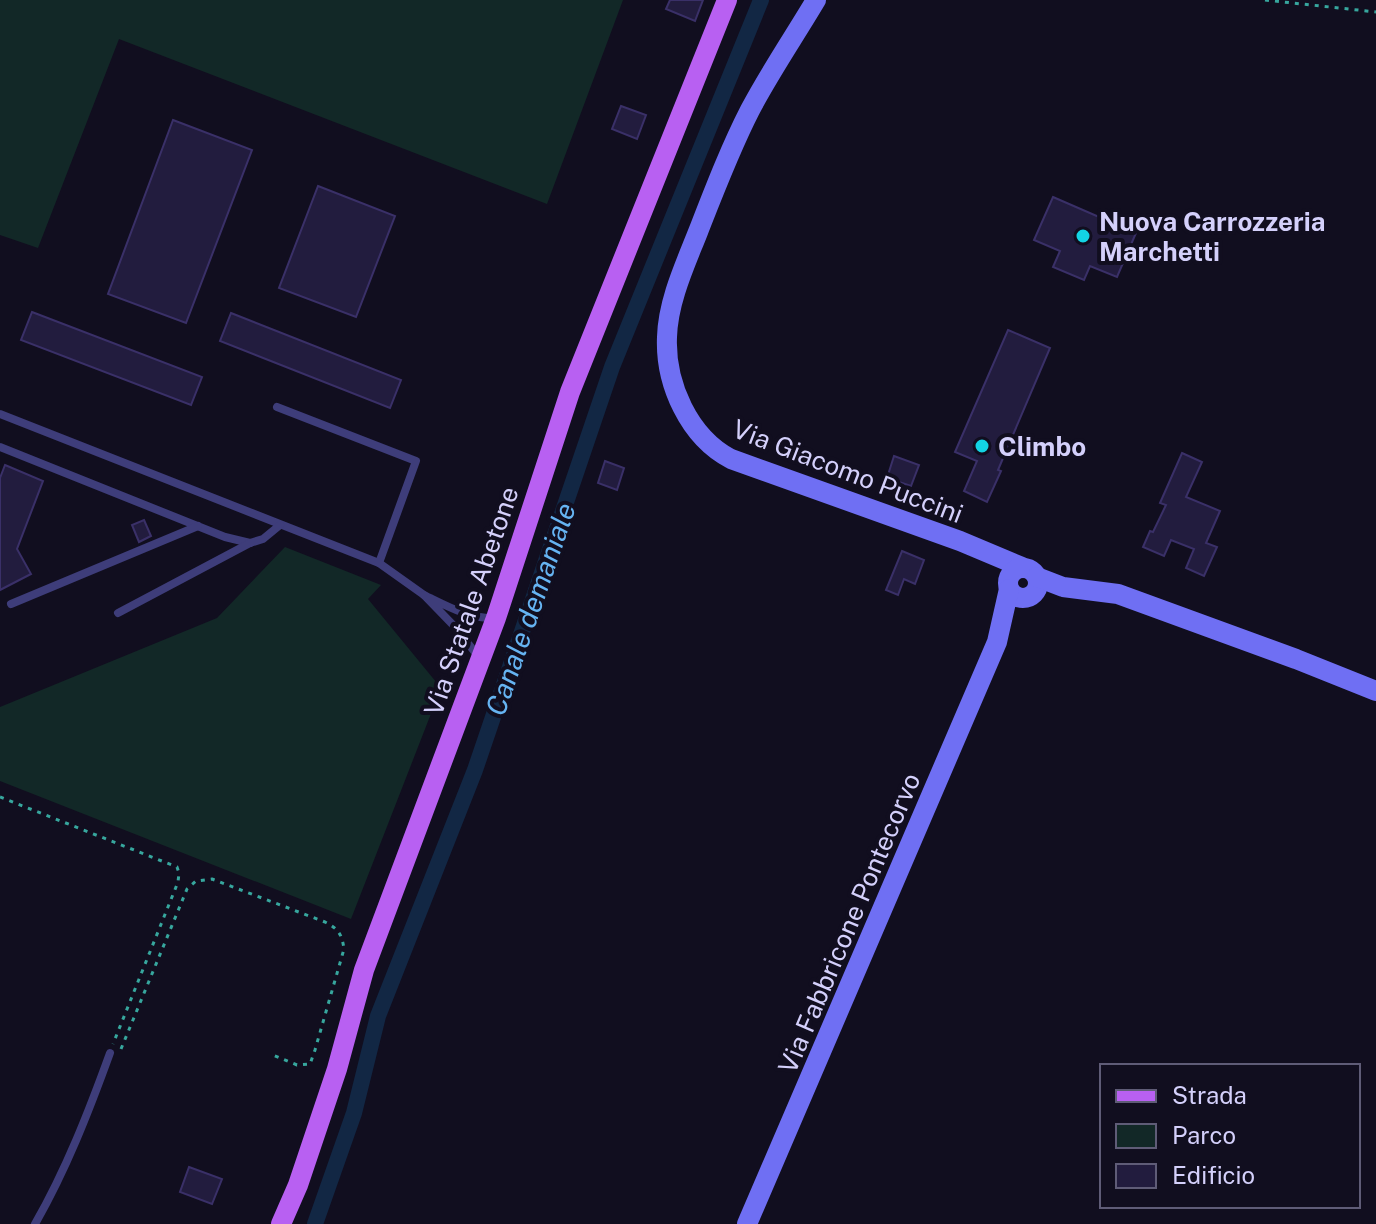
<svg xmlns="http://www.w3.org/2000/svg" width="1376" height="1224" font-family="'Public Sans',sans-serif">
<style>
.green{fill:#122827}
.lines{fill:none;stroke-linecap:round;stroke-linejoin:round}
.canal{stroke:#122744;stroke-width:16}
.building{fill:#221c3e;stroke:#3a3068;stroke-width:2}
.path{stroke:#37a79e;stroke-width:3;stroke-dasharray:4 6;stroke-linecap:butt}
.lane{stroke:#3e3d7a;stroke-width:8}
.secondary{stroke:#6f6ff3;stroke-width:20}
.primary{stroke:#b860f2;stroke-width:20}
.poi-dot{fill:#13d3e4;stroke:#110e1f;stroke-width:3}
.labels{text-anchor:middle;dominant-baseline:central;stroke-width:8;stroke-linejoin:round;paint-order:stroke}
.poi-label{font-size:26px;font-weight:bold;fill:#d4d0fb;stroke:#110e1f;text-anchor:start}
.street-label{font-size:26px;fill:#d4d0fb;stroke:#110e1f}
.water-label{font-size:28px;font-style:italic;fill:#66b4f2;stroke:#110e1f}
</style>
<rect width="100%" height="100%" fill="#110e1f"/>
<!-- green -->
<g class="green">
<path d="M0,0h623l-76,204 -428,-165 -81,209 -38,-13z"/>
<path d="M285,547l96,38 -13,14 73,89 -90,231 -351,-138v-74l217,-89z"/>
</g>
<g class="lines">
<!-- canal -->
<path class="canal" d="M315,1224l39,-111 24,-97 97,-246 137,-403 149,-367"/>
</g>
<!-- building -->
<g class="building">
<path d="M670,0h33l-8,21 -29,-12z"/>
<path d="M621,106l25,9 -9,24 -25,-10z"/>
<path d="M173,120l79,30 -66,173 -78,-29z"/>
<path d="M318,186l77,30 -39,101 -77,-29z"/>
<path d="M1053,197l83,36 -19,44 -27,-11 -6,14 -31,-13 7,-16 -26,-11z"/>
<path d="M32,312l170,65 -11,28 -170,-65z"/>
<path d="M231,313l170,67 -11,28 -170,-67z"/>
<path d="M1008,330l42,18 -52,122 3,1 -14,31 -23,-11 13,-30 -22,-9z"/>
<path d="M1182,453l20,9 -16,35 34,14 -14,32 11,4 -13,29 -18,-8 8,-19 -23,-9 -7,16 -21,-9 7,-16 3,1 13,-27 -6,-2z"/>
<path d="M894,456l25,9 -8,21 -24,-8z"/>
<path d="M605,461l19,7 -7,22 -19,-7z"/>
<path d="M5,465l38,16 -26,68 14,25 -31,16v-112z"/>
<path d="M144,520l7,16 -12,6 -7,-17z"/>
<path d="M902,551l22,9 -9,24 -11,-5 -6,16 -12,-5z"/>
<path d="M189,1167l33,12 -10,25 -32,-12z"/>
</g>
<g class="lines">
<!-- path -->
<g class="path">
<path d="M1265,0l111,12"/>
<path d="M0,797l177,70 2,6 -1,9 -65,162"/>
<path d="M121,1049l66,-160 9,-8 16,-2 113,43c14,7 17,13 19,27l-29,101 -5,14 -13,1 -24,-10"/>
</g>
<!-- lane -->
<g class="lane">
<path d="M277,407l139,54 -37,102"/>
<path d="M0,414l379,149 45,32"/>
<path d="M0,447l225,90 25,6"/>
<path d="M11,604l187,-78"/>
<path d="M118,613l132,-70 13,-4 17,-14"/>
<path d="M478,656l-23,-29 -31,-32c23,11 45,24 71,23"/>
<path d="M35,1224c31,-54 54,-113 75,-171"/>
</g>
<!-- secondary -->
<g class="secondary">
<path d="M816,0c-22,37 -46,72 -66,110 -20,39 -36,81 -52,122 -13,33 -30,69 -31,105 -2,47 22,100 64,122l229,82 62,26"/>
<circle cx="1023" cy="583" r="15"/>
<path d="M1037,577l26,10 55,7 178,65 80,32"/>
<path d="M747,1224l250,-582 12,-53"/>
</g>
<!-- primary -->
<path class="primary" d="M281,1224l17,-39 39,-116 27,-99 132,-352 74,-226 157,-392"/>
</g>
<!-- markers -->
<g class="poi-dot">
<circle cx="1083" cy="236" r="8"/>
<circle cx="982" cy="446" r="8"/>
</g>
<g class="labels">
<!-- poi labels -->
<g class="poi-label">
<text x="1099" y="221">Nuova Carrozzeria<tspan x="1099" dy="30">Marchetti</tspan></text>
<text x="998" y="446">Climbo</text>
</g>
<!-- street labels -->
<g class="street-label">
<text transform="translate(848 471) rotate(21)">Via Giacomo Puccini</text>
<text transform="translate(471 601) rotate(-71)">Via Statale Abetone</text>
<text transform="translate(849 923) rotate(-67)">Via Fabbricone Pontecorvo</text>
</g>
<!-- water labels -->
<g class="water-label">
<text transform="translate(530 609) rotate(-71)">Canale demaniale</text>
</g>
</g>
<!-- legend -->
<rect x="1100" y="1064" width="260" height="144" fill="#110e1f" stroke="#5f5c77" stroke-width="2"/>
<rect x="1116" y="1090" width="40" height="12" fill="#b860f2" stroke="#5f5c77" stroke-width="2"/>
<text x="1172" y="1104" font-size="24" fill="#d4d0fb">Strada</text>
<rect x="1116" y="1124" width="40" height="24" fill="#122827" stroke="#5f5c77" stroke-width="2"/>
<text x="1172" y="1144" font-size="24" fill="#d4d0fb">Parco</text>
<rect x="1116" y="1164" width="40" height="24" fill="#221c3e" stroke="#5f5c77" stroke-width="2"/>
<text x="1172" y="1184" font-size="24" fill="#d4d0fb">Edificio</text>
</svg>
